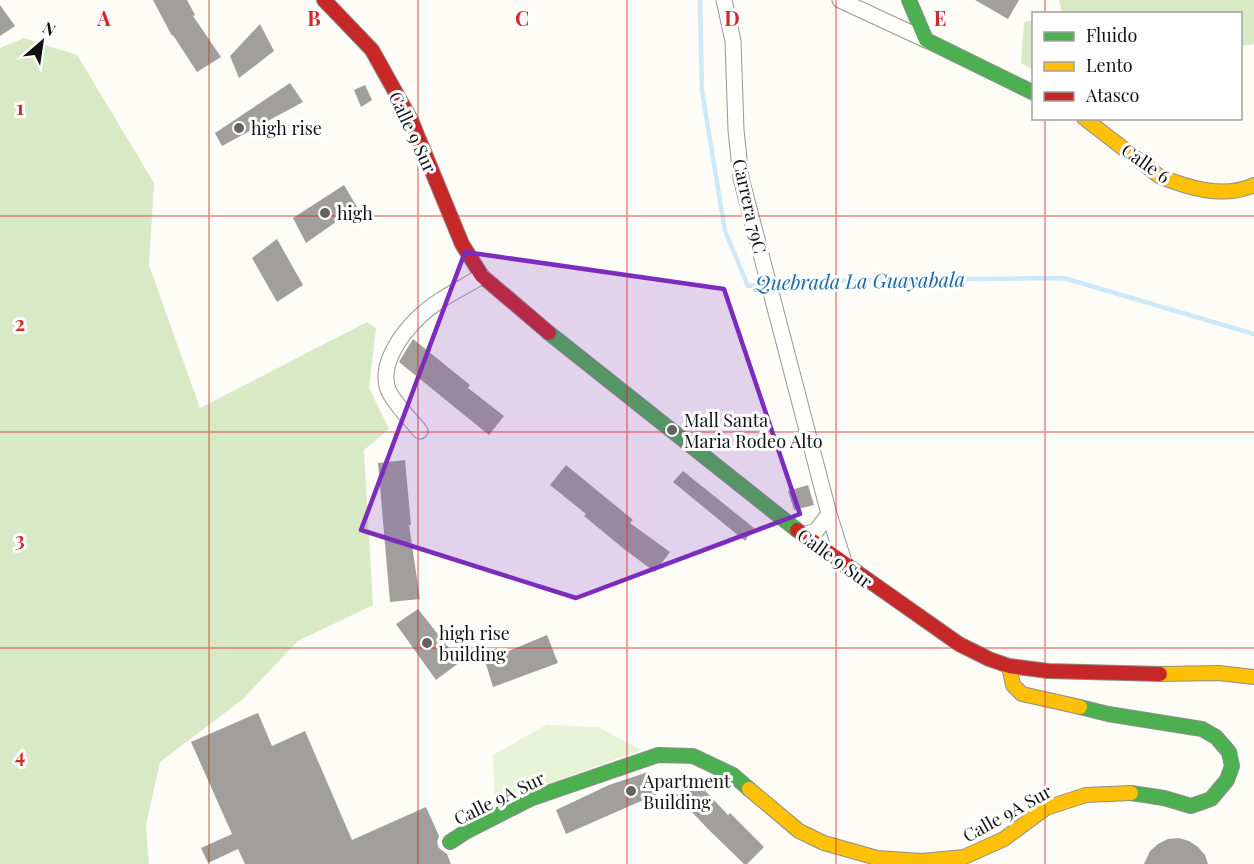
<svg xmlns="http://www.w3.org/2000/svg" width="1254" height="864" font-family="'Playfair Display',serif">
<style>
.green{fill:#e7f3d7}
.forest{fill:#d8eac5}
.lines{fill:none;stroke-linecap:round;stroke-linejoin:round}
.stream{stroke:#cde8f7;stroke-width:4.5}
.building{fill:#a19f9c}
.street-casing{stroke:#979795;stroke-width:17}
.fast-casing{stroke:#8e8d8b;stroke-width:16}
.slow-casing{stroke:#8e8d8b;stroke-width:16}
.jam-casing{stroke:#8e8d8b;stroke-width:16}
.street{stroke:#fffffe;stroke-width:15}
.fast{stroke:#4caf50;stroke-width:14}
.slow{stroke:#ffc107;stroke-width:14}
.jam{stroke:#c62828;stroke-width:14}
.marked{fill:#7b2cbf;fill-opacity:0.2;stroke:#7b2cbf;stroke-width:4.5;stroke-linejoin:round}
.grid{fill:none;stroke:#d62828;stroke-width:1.5;stroke-opacity:0.55}
.poi-dot{fill:#646362;stroke:#fff;stroke-width:2}
.labels{text-anchor:middle;dominant-baseline:central;stroke-width:6;stroke-linejoin:round;paint-order:stroke}
.poi-label{font-size:18px;fill:#111;stroke:#fff;text-anchor:start}
.street-label{font-size:18px;fill:#111;stroke:#fff}
.water-label{font-size:20px;font-style:italic;fill:#1768a6;stroke:#fff}
.grid-label{font-size:20px;text-anchor:middle;font-weight:bold;fill:#d62828;stroke:#fff;stroke-width:6;stroke-linejoin:round;paint-order:stroke}
</style>
<rect width="100%" height="100%" fill="#fdfcf7"/>
<!-- green -->
<path class="green" d="M546,725l52,2 43,23 -146,53 -2,-48z"/>
<!-- forest -->
<g class="forest">
<path d="M1059,0h195v44l-13,2 -1,-32 -178,-1z"/>
<path d="M1033,20h1l-1,50 -12,-7 3,-41z"/>
<path d="M24,38l53,17 77,128 -5,82 51,143 167,-86 9,6 -7,60 20,41 -25,21 9,155 -75,36 -56,59 -82,62 -14,63 3,39h-149v-816z"/>
</g>
<g class="lines">
<!-- stream -->
<path class="stream" d="M700,0l2,91 23,140 23,55 63,-5 253,-3 190,56"/>
</g>
<!-- building -->
<g class="building">
<path d="M153,0h34l8,15 -2,1 28,41 -24,15 -24,-37 -1,1z"/>
<path d="M975,0h44l-11,19z"/>
<path d="M0,5l15,21 -15,10z"/>
<path d="M260,24l14,27 -35,27 -9,-22z"/>
<path d="M290,83l13,19 -81,44 -7,-13z"/>
<path d="M365,85l7,15 -11,7 -7,-17z"/>
<path d="M344,185l13,22 -51,36 -13,-25z"/>
<path d="M277,239l26,46 -26,17 -25,-44z"/>
<path d="M413,339l57,46 -2,3 36,28 -15,19 -90,-73z"/>
<path d="M405,460l6,65h-2l11,74 -30,3 -12,-139z"/>
<path d="M566,465l67,55 -3,3 40,29 -15,20 -31,-23 -40,-33 2,-2 -36,-29z"/>
<path d="M683,471l71,57 -9,13 -72,-59z"/>
<path d="M808,485l6,20 -20,5 -6,-19z"/>
<path d="M418,609l42,53 -24,18 -40,-56z"/>
<path d="M547,635l11,28 -65,24 -8,-26z"/>
<path d="M258,713l14,33 33,-15 47,109 74,-33 13,29 -2,6 2,6 8,6 4,10h-206l-7,-15 -30,14 -7,-15 31,-14 -41,-92z"/>
<path d="M648,772l9,22 -91,40 -10,-24 53,-25z"/>
<path d="M694,779l34,36 2,-2 34,34 -17,17h-3l-37,-36 -31,-33z"/>
<path d="M1179,838l10,3 9,6 7,8 3,9h-64l6,-13 8,-7 10,-5z"/>
</g>
<g class="lines">
<!-- street casing -->
<g class="street-casing">
<g id="street">
<path d="M724,0l9,41 3,89 5,48 88,336 16,51"/>
<path d="M840,0l86,40"/>
<path d="M420,431c-8,-10 -31,-33 -33,-45 -6,-24 15,-53 32,-69 17,-17 42,-28 63,-41"/>
<path d="M803,535l13,-4 13,-17"/>
</g>
</g>
<!-- fast casing -->
<g class="fast-casing">
<g id="fast">
<path d="M909,0l17,40 108,53"/>
<path d="M549,333l248,197"/>
<path d="M1080,707l28,7 94,15 14,8 13,15 3,14 -5,14 -16,19 -20,7 -27,-8 -33,-5"/>
<path d="M450,842l17,-11 63,-32 128,-44 35,1 40,19 16,14"/>
</g>
</g>
<!-- slow casing -->
<g class="slow-casing">
<g id="slow">
<path d="M1084,118l75,58c29,12 65,23 95,9"/>
<path d="M1009,666l4,19 9,9 58,13"/>
<path d="M1160,674l59,-1 35,4"/>
<path d="M749,789l50,42 25,12 53,15 45,3 42,-4 40,-18 42,-31 40,-13 45,-2"/>
</g>
</g>
<!-- jam casing -->
<g class="jam-casing">
<g id="jam">
<path d="M324,0l48,50 39,70 51,124 20,32 67,57"/>
<path d="M797,530l162,114 30,15 20,7 39,5 112,3"/>
</g>
</g>
<!-- street -->
<use href="#street" class="street"/>
<!-- fast -->
<use href="#fast" class="fast"/>
<!-- slow -->
<use href="#slow" class="slow"/>
<!-- jam -->
<use href="#jam" class="jam"/>
</g>
<!-- marked area -->
<path class="marked" d="M465,252l259,37 76,225 -224,84 -215,-68z"/>
<!-- grid -->
<path class="grid" d="M209,0v864M418,0v864M627,0v864M836,0v864M1045,0v14M1045,118v746M0,216h1254M0,432h1254M0,648h1254"/>
<!-- markers -->
<g class="poi-dot">
<circle cx="239" cy="128" r="6"/>
<circle cx="325" cy="213" r="6"/>
<circle cx="672" cy="430" r="6"/>
<circle cx="427" cy="643" r="6"/>
<circle cx="631" cy="791" r="6"/>
</g>
<g class="labels">
<!-- poi labels -->
<g class="poi-label">
<text x="251" y="128">high rise</text>
<text x="337" y="213">high</text>
<text x="684" y="420">Mall Santa<tspan x="684" dy="21">Maria Rodeo Alto</tspan></text>
<text x="439" y="633">high rise<tspan x="439" dy="21">building</tspan></text>
<text x="643" y="781">Apartment<tspan x="643" dy="21">Building</tspan></text>
</g>
<!-- street labels -->
<g class="street-label">
<text transform="translate(413 132) rotate(65)">Calle 9 Sur</text>
<text transform="translate(1146 163) rotate(35)">Calle 6</text>
<text transform="translate(750 206) rotate(77)">Carrera 79C</text>
<text transform="translate(835 558) rotate(36)">Calle 9 Sur</text>
<text transform="translate(499 798) rotate(-26)">Calle 9A Sur</text>
<text transform="translate(1007 813) rotate(-29)">Calle 9A Sur</text>
</g>
<!-- water labels -->
<g class="water-label">
<text transform="translate(860 280) rotate(-1)">Quebrada La Guayabala</text>
</g>
</g>
<g class="grid-label">
<text x="104" y="26">A</text>
<text x="314" y="26">B</text>
<text x="522" y="26">C</text>
<text x="732" y="26">D</text>
<text x="940" y="26">E</text>
<text x="20" y="115">1</text>
<text x="20" y="331">2</text>
<text x="20" y="547">3</text>
<text x="20" y="763">4</text>
</g>
<!-- legend -->
<rect x="1032" y="12" width="210" height="108" fill="#ffffff" stroke="#a0a0a0" stroke-width="1.5"/>
<rect x="1044" y="32" width="30" height="9" fill="#4caf50" stroke="#a0a0a0" stroke-width="1.5"/>
<text x="1086" y="42" font-size="18" fill="#111111">Fluido</text>
<rect x="1044" y="62" width="30" height="9" fill="#ffc107" stroke="#a0a0a0" stroke-width="1.5"/>
<text x="1086" y="72" font-size="18" fill="#111111">Lento</text>
<rect x="1044" y="92" width="30" height="9" fill="#c62828" stroke="#a0a0a0" stroke-width="1.5"/>
<text x="1086" y="102" font-size="18" fill="#111111">Atasco</text>
<!-- north arrow -->
<g transform="translate(42 42) rotate(29)" stroke="#ffffff" stroke-width="4.5" paint-order="stroke">
<path d="M0-4.5L10 22L0 15L-10 22Z" fill="#111111"/>
<text y="-9" font-size="16" font-weight="bold" text-anchor="middle" fill="#111111">N</text>
</g>
</svg>
